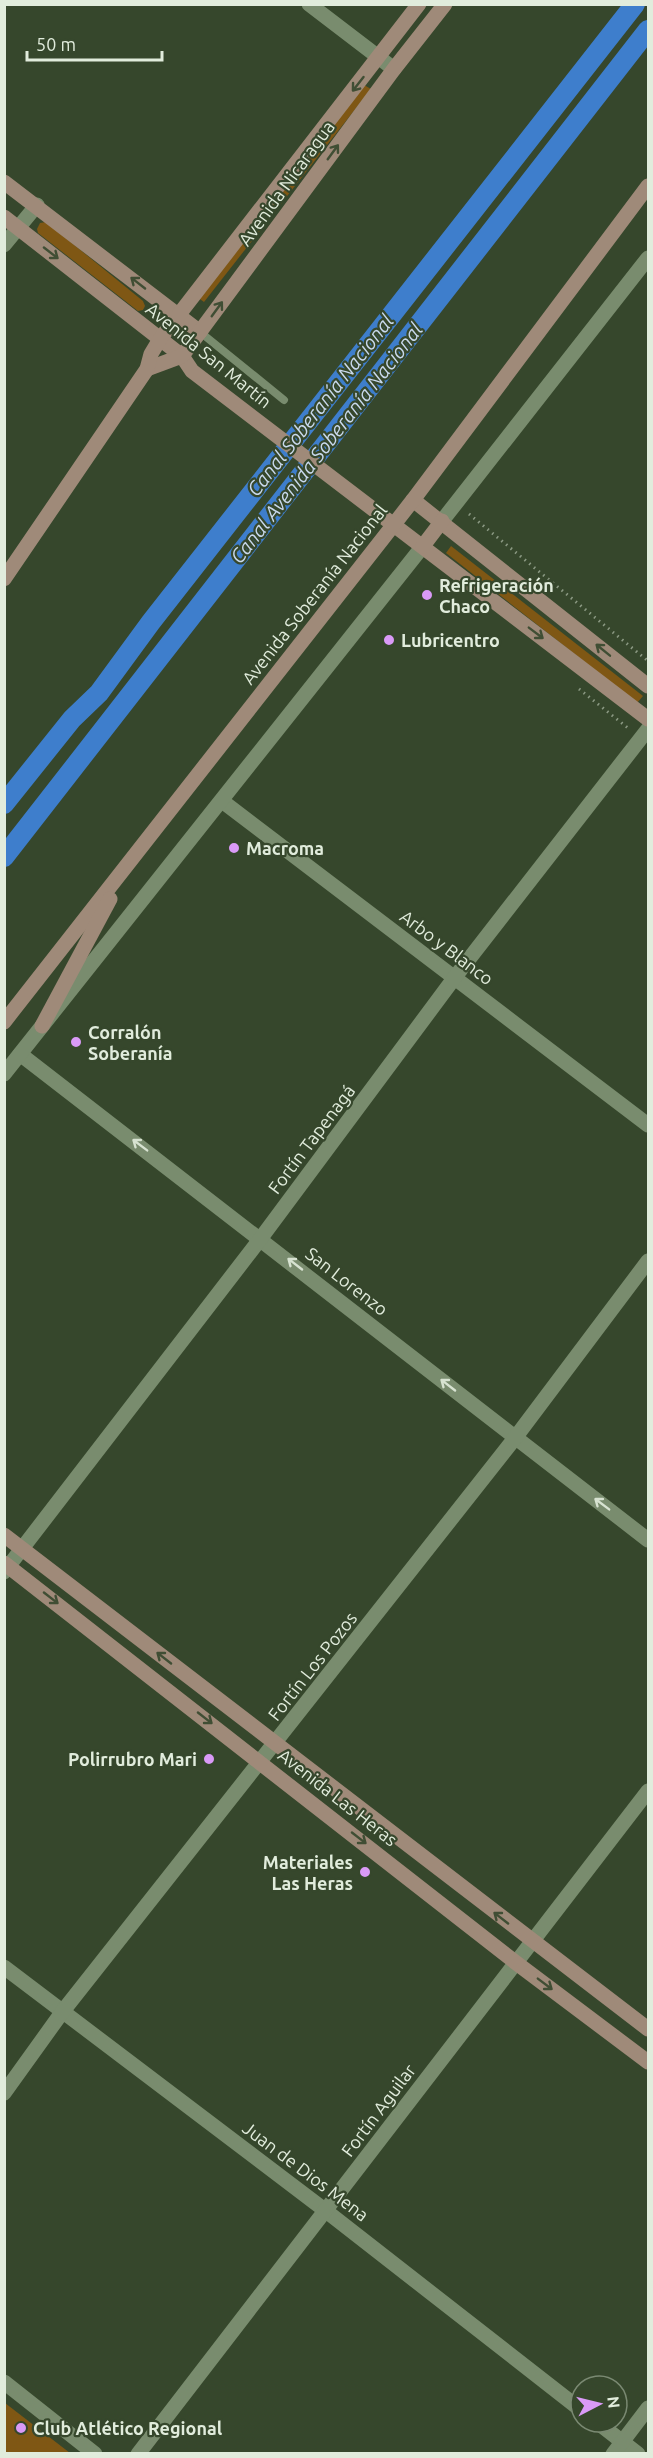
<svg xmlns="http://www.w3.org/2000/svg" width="653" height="2458" viewBox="0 0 653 2458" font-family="Ubuntu,sans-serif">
  <rect width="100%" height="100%" fill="#36472c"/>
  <g fill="#7f5714">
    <path d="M 364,85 L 371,89 L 204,302 L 197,297 Z"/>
    <path d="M 46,222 L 143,301 L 145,306 L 143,310 L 138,311 L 38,233 L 37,229 L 40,223 Z"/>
    <path d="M 451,546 L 643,696 L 637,703 L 446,553 Z"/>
    <path d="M 5,2403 L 70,2453 L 5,2453 Z"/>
  </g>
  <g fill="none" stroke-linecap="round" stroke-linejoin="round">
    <g stroke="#3e7ecc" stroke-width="20">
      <path d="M 4,804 L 72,719 L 99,693 L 151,622 L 635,4"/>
      <path d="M 4,857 L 648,30"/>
    </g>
    <g stroke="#8b9983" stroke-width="3" stroke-dasharray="1.5 4.5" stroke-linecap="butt">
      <path d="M 469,514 L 648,661"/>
      <path d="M 579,689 L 628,728"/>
    </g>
    <path stroke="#798c6e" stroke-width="8" d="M 200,332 L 284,400"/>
    <g stroke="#798c6e" stroke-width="15">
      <path d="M 309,4 L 394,69"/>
      <path d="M 4,245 L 37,205"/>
      <path d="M 222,801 L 648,1125"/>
      <path d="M 20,1054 L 648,1540"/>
      <path d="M 4,1572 L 261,1238 L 455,977 L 648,729"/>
      <path d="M 4,1967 L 326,2211 L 581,2410"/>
      <path d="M 4,2093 L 63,2011 L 515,1438 L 648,1261"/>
      <path d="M 4,2382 L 95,2454"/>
      <path d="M 597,2422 L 638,2454"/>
      <path d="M 138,2454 L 648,1791"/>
    </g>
    <g stroke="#798c6e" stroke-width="15">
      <path d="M 442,521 L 648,258"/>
      <path d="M 4,1074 L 423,546"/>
      <path d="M 613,2454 L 648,2408"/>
    </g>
    <g stroke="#9f8a79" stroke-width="15">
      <path d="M 4,182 L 200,332"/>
      <path d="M 4,217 L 182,356 L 192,371 L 648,719"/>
      <path d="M 147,369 L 182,356 L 394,69 L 445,4"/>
      <path d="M 413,500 L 648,686"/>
      <path d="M 423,546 L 442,521"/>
      <path d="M 4,579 L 147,369 L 151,354 L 160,339 L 419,4"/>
      <path d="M 4,1022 L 413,500 L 648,186"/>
      <path d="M 42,1026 L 110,899"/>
      <path d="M 4,1535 L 648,2029"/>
      <path d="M 4,1563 L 515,1962 L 648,2062"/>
    </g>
  </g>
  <defs><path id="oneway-shaft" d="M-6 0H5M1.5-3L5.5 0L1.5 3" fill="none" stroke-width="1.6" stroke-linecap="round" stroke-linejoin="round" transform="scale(1.5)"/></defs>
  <g stroke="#404e34">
    <use href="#oneway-shaft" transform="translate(358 84) rotate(128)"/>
    <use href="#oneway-shaft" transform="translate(333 152) rotate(-54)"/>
    <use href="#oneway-shaft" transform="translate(51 253) rotate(38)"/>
    <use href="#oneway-shaft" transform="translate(138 283) rotate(-142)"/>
    <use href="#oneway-shaft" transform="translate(217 309) rotate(-54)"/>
    <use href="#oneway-shaft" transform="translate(536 633) rotate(37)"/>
    <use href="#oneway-shaft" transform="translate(603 650) rotate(-141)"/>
    <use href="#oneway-shaft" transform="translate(51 1598) rotate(38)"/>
    <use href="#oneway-shaft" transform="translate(164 1658) rotate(-142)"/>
    <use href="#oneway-shaft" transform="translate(205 1718) rotate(38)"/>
    <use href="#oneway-shaft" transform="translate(359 1838) rotate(38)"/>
    <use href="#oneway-shaft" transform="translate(501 1918) rotate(-142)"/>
    <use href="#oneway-shaft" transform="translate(545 1984) rotate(37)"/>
  </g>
  <g stroke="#d7e2d1">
    <use href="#oneway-shaft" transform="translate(140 1145) rotate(-143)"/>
    <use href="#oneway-shaft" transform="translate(295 1264) rotate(-142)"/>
    <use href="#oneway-shaft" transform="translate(448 1385) rotate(-142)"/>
    <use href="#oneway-shaft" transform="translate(602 1504) rotate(-143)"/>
  </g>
  <g fill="#da9af7" stroke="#36472c" stroke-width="2">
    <circle cx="427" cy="595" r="6"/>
    <circle cx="389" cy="640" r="6"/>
    <circle cx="234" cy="848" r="6"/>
    <circle cx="76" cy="1042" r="6"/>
    <circle cx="209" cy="1759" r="6"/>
    <circle cx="365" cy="1872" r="6"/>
    <circle cx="21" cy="2428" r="6"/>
  </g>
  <g text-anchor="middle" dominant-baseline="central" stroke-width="4.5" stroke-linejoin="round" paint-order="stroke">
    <g font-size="18" fill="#e1ecdc" stroke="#36472c">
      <text transform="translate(286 183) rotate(-54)">Avenida Nicaragua</text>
      <text transform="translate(209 355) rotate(39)">Avenida San Martín</text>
      <text transform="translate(314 594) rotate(-52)">Avenida Soberanía Nacional</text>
      <text transform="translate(447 947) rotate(37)">Arbo y Blanco</text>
      <text transform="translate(311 1139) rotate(-53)">Fortín Tapenagá</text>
      <text transform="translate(347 1281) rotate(38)">San Lorenzo</text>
      <text transform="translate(312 1666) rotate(-52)">Fortín Los Pozos</text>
      <text transform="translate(338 1797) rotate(38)">Avenida Las Heras</text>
      <text transform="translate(378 2110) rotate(-53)">Fortín Aguilar</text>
      <text transform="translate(306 2171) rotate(37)">Juan de Dios Mena</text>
    </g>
    <g font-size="18" font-weight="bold" fill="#e1ecdc" stroke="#36472c" text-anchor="start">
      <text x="439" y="585">Refrigeración<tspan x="439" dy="21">Chaco</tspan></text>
      <text x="401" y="640">Lubricentro</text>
      <text x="246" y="848">Macroma</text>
      <text x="88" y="1032">Corralón<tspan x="88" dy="21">Soberanía</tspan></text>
      <text x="197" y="1759" text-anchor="end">Polirrubro Mari</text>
      <text x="353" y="1862" text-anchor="end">Materiales<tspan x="353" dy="21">Las Heras</tspan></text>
      <text x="33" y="2428">Club Atlético Regional</text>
    </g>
    <g font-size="20" font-style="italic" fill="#c9d9ed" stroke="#36472c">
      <text transform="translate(320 405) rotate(-52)">Canal Soberanía Nacional</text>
      <text transform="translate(326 443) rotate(-52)">Canal Avenida Soberanía Nacional</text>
    </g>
  </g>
  <rect width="653" height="2458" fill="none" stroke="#e1ecdc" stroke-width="12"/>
  <g transform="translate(599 2404) rotate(83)"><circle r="28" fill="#36472c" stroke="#7a8972" stroke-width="1.5"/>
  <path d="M0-4.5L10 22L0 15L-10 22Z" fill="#da9af7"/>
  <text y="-9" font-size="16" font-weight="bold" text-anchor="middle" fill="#e1ecdc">N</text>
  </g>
  <path d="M27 51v9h135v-9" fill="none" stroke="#e1ecdc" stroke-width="3"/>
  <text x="36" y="51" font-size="18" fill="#e1ecdc" stroke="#36472c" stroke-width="4.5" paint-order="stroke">50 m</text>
</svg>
